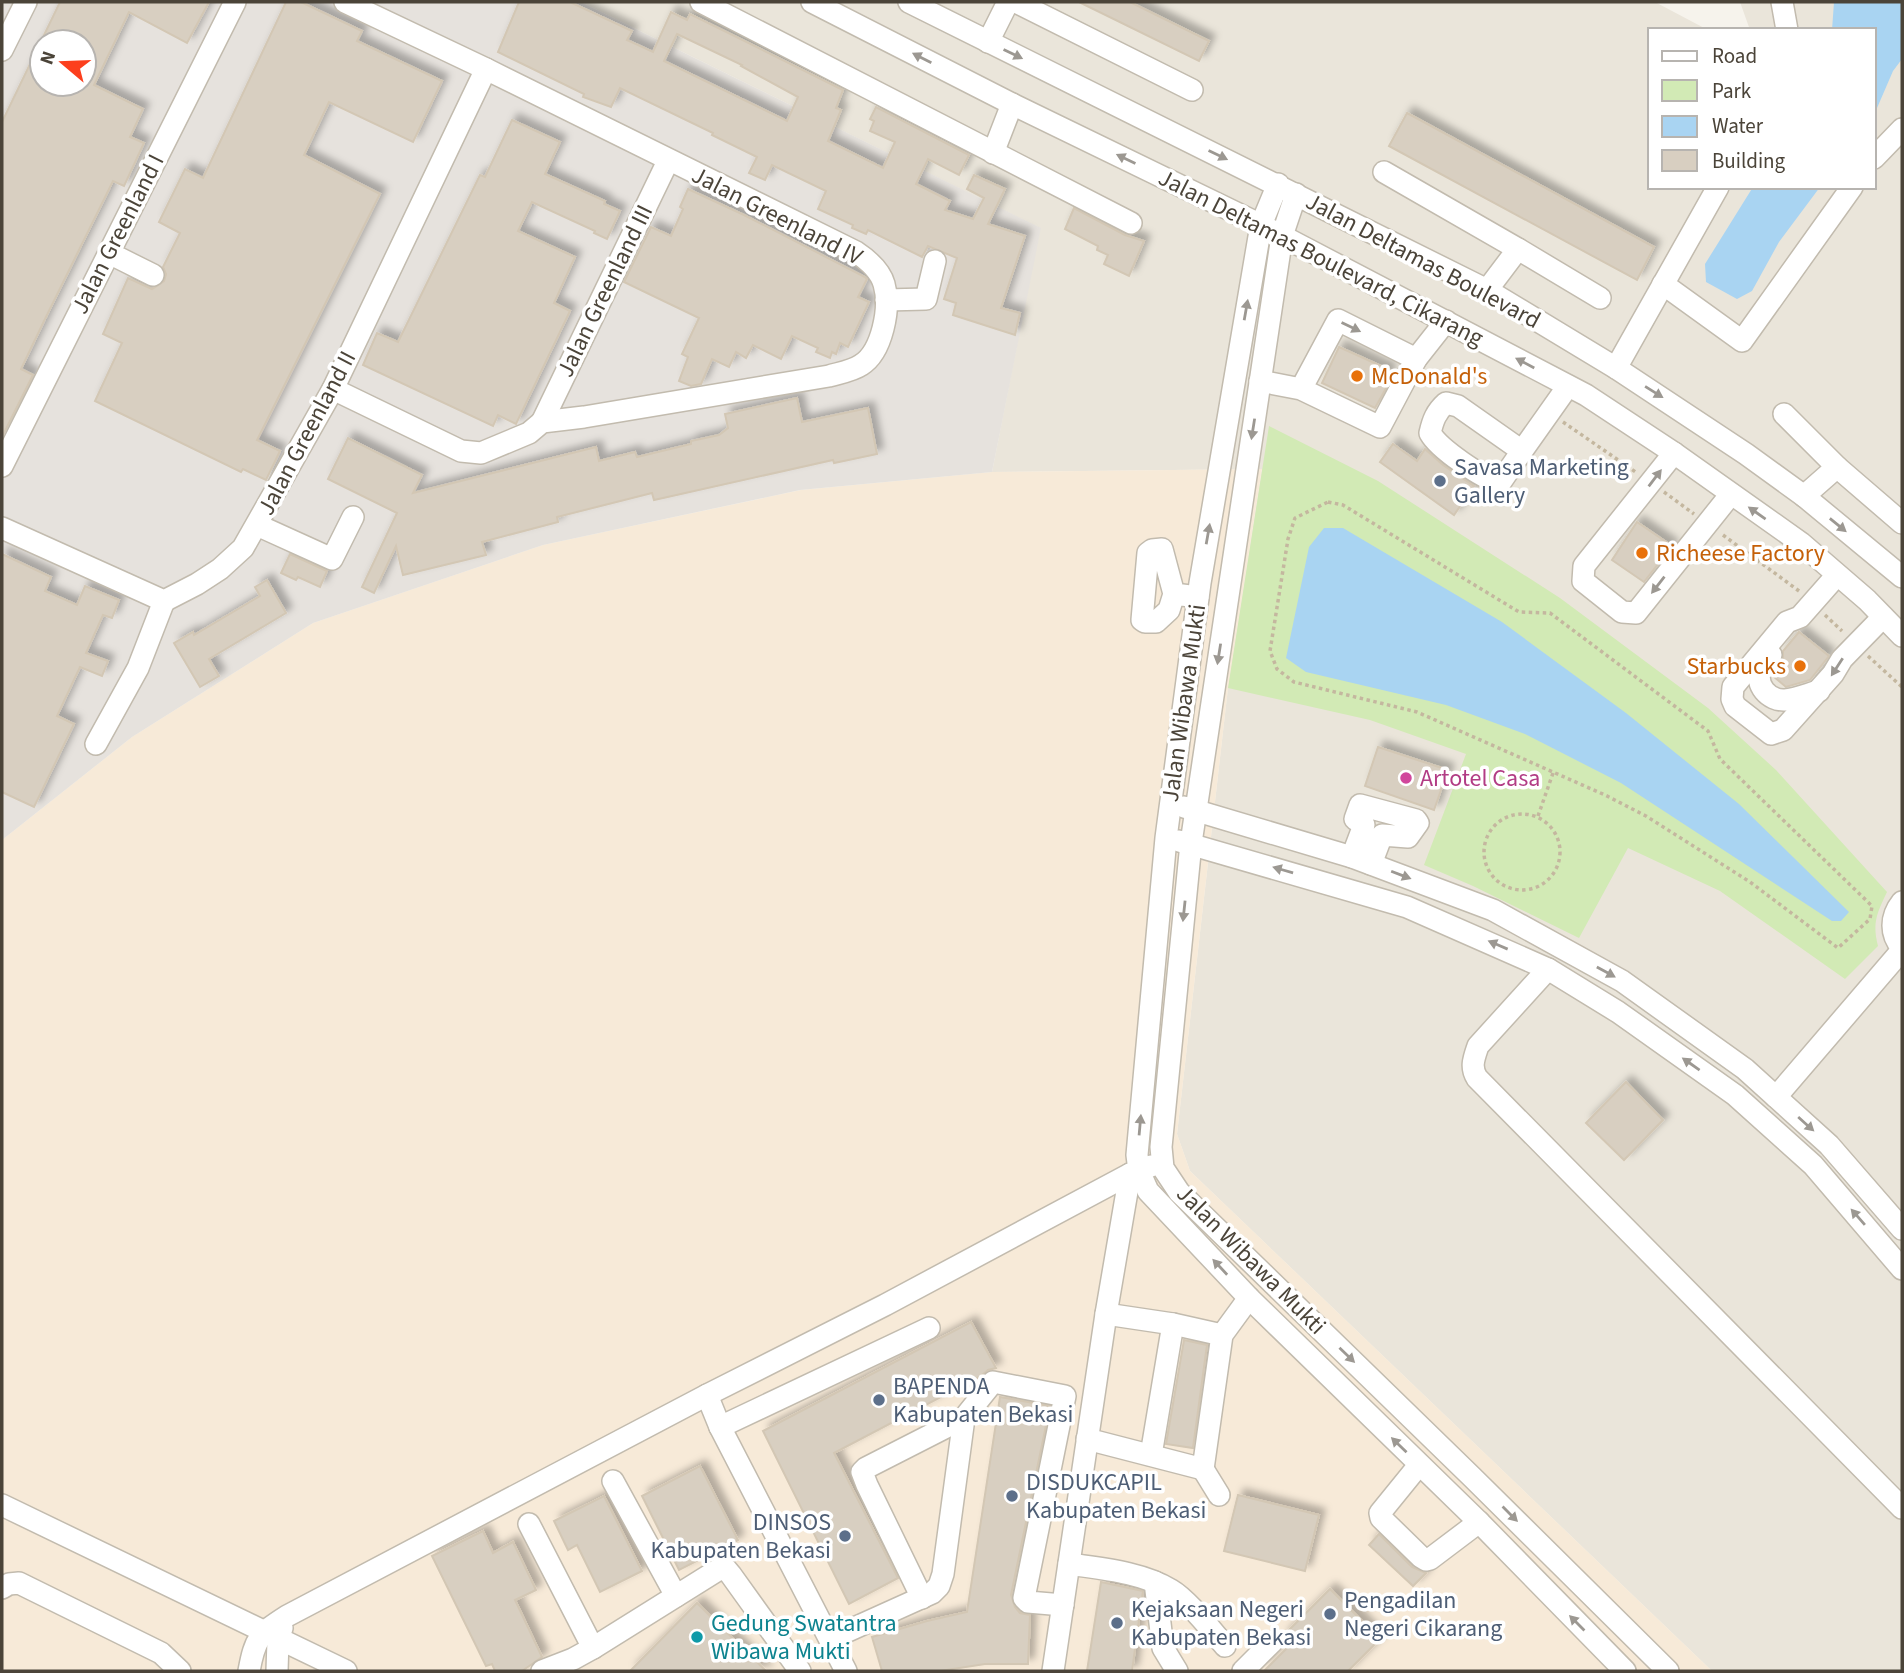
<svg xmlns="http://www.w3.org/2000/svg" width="1904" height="1673" viewBox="0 0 1904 1673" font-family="'Source Sans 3',sans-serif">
  <defs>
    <filter id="shadow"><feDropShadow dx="6" dy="-6" stdDeviation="3.5" flood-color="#0004"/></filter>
  </defs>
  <rect width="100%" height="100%" fill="#f6f3ec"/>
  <path fill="#eae5da" d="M 581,2 L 1655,2 L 1708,30 L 1650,30 L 1650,187 L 1874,187 L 1874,30 L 1750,30 L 1740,2 L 1902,2 L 1902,1671 L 1712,1671 L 1190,1171 L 1177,1134 L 1228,688 L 1262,469 L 992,472 L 1040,228 Z"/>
  <path fill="#f7ead8" d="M 1262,469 L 1228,688 L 1177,1134 L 1190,1171 L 1712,1671 L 2,1671 L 2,840 L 132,737 L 313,623 L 543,545 L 801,490 L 992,472 Z"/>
  <path fill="#e6e2dd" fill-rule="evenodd" d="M 2,2 L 581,2 L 1041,228 L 992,472 L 800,490 L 543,545 L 313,623 L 132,737 L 2,840 ZM 42,42 L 84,42 L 84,84 L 42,84 Z"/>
  <path fill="#d2eab5" d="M 1269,426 L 1378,481 L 1560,598 L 1708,708 L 1776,770 L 1887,892 C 1877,913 1872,923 1878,946 L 1845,979 L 1720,891 L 1628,848 L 1579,938 L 1473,886 L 1424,865 L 1466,754 L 1370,720 L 1228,688 Z"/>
  <g fill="#a9d4f2">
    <path d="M 1834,2 L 1902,2 L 1902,59 L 1893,71 L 1874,115 L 1874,30 L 1832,30 Z"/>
    <path d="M 1753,187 L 1820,187 L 1779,242 L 1752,291 L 1737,299 L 1706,282 L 1705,264 Z"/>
    <path d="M 1324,528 L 1343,528 L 1502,622 L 1626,713 L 1739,804 L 1849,912 L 1841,921 L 1832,921 L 1621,783 L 1525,734 L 1446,705 L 1306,672 L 1286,658 L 1309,547 Z"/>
  </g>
  <g fill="#d8cfc1" stroke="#d3c7b4" stroke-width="2" fill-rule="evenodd" filter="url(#shadow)">
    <path d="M 60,2 L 209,2 L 187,43 L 129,12 L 94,85 L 143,109 L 130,137 L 144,143 L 124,186 L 113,181 L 45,319 L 21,369 L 33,375 L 2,437 L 2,122 ZM 42,42 L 84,42 L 84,84 L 42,84 Z"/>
    <path d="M 286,2 L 301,2 L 362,31 L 357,41 L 442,81 L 413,142 L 329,102 L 304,155 L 380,194 L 257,440 L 280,451 L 266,480 L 243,469 L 241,472 L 95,401 L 122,343 L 103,334 L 128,278 L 152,289 L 164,281 L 166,274 L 163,267 L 180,233 L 159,222 L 185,169 L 203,178 Z"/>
    <path d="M 519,2 L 570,2 L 632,31 L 627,40 L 653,52 L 671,12 L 687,20 L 690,14 L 843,90 L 836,108 L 841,110 L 828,141 L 883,168 L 895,142 L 870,131 L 874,121 L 870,119 L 876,107 L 969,155 L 959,175 L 928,159 L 916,184 L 950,201 L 945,210 L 973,219 L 984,198 L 967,189 L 974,175 L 1005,189 L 988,224 L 1025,236 L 1001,308 L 1020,313 L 1015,335 L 953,315 L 956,303 L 944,299 L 957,258 L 928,246 L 922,257 L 868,230 L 866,234 L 852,228 L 853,225 L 818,209 L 826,191 L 772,165 L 765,180 L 749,173 L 757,157 L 712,135 L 713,133 L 620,88 L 611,107 L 583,97 L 584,94 L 498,52 ZM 677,34 L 742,65 L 741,66 L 798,97 L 787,121 L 664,61 Z"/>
    <path d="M 1079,2 L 1130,2 L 1209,41 L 1199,61 Z"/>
    <path d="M 1407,113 L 1654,247 L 1637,280 L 1389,146 Z"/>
    <path d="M 512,120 L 560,142 L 545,174 L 605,201 L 604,204 L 620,211 L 607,239 L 594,233 L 595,231 L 532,202 L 518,231 L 575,257 L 554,303 L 570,311 L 516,424 L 498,415 L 493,426 L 363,365 L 377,333 L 398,342 L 480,175 L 485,177 Z"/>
    <path d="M 688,189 L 744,215 L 865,277 L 867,279 L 858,297 L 869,302 L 848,347 L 840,343 L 836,354 L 832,352 L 830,358 L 816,352 L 818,348 L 792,336 L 781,359 L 753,345 L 746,358 L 736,352 L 729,367 L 712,359 L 701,384 L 691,386 L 679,381 L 688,357 L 682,354 L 699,318 L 624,282 L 651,227 L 671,236 L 683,209 L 680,207 Z"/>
    <path d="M 1074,208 L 1125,235 L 1144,241 L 1129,276 L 1104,264 L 1108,255 L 1097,250 L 1098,246 L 1065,229 Z"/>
    <path d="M 1339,347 L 1390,370 L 1385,381 L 1389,383 L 1375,408 L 1322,383 Z"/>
    <path d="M 797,398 L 802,422 L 868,408 L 877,454 L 834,463 L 833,460 L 654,500 L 652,493 L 557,517 L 558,522 L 482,542 L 486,555 L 403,575 L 396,546 L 374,593 L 362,587 L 397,513 L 328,479 L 348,438 L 422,475 L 413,493 L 596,447 L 599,461 L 635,452 L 637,457 L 691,444 L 691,441 L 719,435 L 728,428 L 725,414 Z"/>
    <path d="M 1393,444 L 1417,461 L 1425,449 L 1443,465 L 1474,486 L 1454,515 L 1380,462 Z"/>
    <path d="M 1637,522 L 1672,546 L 1644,582 L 1612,560 Z"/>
    <path d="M 2,554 L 51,577 L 45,591 L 77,605 L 85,586 L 119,600 L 112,618 L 103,615 L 86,653 L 108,661 L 102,676 L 80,667 L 57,716 L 74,724 L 34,807 L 2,792 Z"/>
    <path d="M 290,554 L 327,571 L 320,587 L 298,577 L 296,580 L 281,573 Z"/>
    <path d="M 267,580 L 286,613 L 209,659 L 219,676 L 200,687 L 174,643 L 193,632 L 194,635 L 260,596 L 255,587 Z"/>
    <path d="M 1799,632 L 1829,656 L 1810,680 L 1786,687 L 1773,676 L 1783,659 L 1783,651 Z"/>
    <path d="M 1378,747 L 1448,770 L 1434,810 L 1365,786 Z"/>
    <path d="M 1626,1082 L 1663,1120 L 1624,1160 L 1586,1123 Z"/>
    <path d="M 971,1322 L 996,1368 L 988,1370 L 981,1376 L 834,1453 L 898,1578 L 849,1604 L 763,1431 Z"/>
    <path d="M 1184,1340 L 1207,1345 L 1193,1448 L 1166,1444 Z"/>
    <path d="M 1000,1397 L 1050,1406 L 1011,1595 L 1015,1607 L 1020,1613 L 1030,1615 L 1028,1664 L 985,1664 L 940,1671 L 882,1671 L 872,1637 L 927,1621 L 967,1612 Z"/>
    <path d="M 700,1466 L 738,1540 L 679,1570 L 642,1496 Z"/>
    <path d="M 1238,1495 L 1319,1515 L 1305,1571 L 1224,1551 Z"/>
    <path d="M 604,1496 L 642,1571 L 600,1592 L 577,1545 L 568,1550 L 554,1521 Z"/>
    <path d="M 483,1531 L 493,1553 L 513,1542 L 536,1590 L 515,1600 L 542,1657 L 522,1671 L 495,1671 L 492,1664 L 486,1666 L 432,1556 Z"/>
    <path d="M 1379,1534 L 1412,1567 L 1426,1573 L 1413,1586 L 1369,1545 Z"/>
    <path d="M 1101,1582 L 1143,1591 L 1132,1671 L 1087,1671 Z"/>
    <path d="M 1330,1589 L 1380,1639 L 1348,1671 L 1264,1671 L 1289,1646 L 1283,1636 Z"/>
    <path d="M 697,1603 L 766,1671 L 630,1671 Z"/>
  </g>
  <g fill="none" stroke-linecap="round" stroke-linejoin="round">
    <defs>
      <g id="minor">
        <path d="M 701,2 L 1131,223"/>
        <path d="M 812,2 L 1012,104 L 1261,225 L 1586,395 L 1674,453 L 1801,543 L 1867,600 L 1902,636"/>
        <path d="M 909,2 L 1487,290 L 1616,368 L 1746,454 L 1804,496 L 1902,577"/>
        <path d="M 1016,2 L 1192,90"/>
        <path d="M 1782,2 L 1787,30"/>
        <path d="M 988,42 L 1008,2"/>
        <path d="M 2,50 L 26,2"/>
        <path d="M 993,153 L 1012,104"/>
        <path d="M 1874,158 L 1902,129"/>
        <path d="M 1384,172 L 1518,249 L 1487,290"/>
        <path d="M 1278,184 L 1261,225 L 1200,583 L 1166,838 L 1137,1155 L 1139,1171 L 1148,1191 L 1249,1298 L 1479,1522 L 1625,1671"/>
        <path d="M 1296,194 L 1282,236 L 1191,843 L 1161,1147 L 1163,1168 L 1179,1192 L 1472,1477 L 1668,1671"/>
        <path d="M 1518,249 L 1600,298"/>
        <path d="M 109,253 L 153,275"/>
        <path d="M 1663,284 L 1742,341 L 1852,187"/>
        <path d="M 886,300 L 926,299 L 935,261"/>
        <path d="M 1416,359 L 1446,321"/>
        <path d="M 1616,368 L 1718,187"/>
        <path d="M 1260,381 L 1301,389 L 1380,427 L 1416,359 L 1338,320 L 1301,389"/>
        <path d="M 333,389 L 461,451 L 481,453 L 529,433 L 542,422 L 584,417 L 829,376 C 839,373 852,371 861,365 C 882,352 891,308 884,284 C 880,270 868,260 856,252 L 486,69 L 345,2"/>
        <path d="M 1446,403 L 1458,406 L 1522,451 L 1500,483 C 1482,478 1439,449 1430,433 C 1433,420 1436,412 1446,403 Z"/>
        <path d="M 1784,414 L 1837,467"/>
        <path d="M 542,422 L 668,161"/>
        <path d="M 1522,451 L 1568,386"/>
        <path d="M 1674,453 L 1584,566 L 1583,581 L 1622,612 L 1636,613 L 1731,494"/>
        <path d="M 2,466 L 235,2"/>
        <path d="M 1804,496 L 1837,467 L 1902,523"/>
        <path d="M 257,525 L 332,559 L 353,517"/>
        <path d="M 2,528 L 164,601 L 197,584 L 220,569 L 243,548 L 333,389 L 486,69"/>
        <path d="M 1837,575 L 1800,617 L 1787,622 L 1733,687 L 1732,699 L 1735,706 L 1771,734 L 1783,730 L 1833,674 L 1842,659 L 1883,617"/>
        <path d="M 1174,594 L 1162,549 L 1152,550 L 1148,553 L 1142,620 L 1145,622 L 1156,622 L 1169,610 L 1174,594 L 1198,597"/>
        <path d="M 1771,655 C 1767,659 1763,664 1761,669 C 1754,685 1769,701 1785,700 C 1796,699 1808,694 1819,691"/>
        <path d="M 96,744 L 138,668 L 164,601"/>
        <path d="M 1184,807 L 1352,857 L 1493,910 L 1622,981 L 1745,1069 L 1829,1145 L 1902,1229"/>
        <path d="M 1179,841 L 1407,907 L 1548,969 L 1618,1012 L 1735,1095 L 1813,1165 L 1902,1269"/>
        <path d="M 1352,857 L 1364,825 L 1355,819 L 1360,805 L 1416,820 L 1418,823 L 1408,837 L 1382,835 L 1371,864"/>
        <path d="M 1902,902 C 1890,917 1890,934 1902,948"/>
        <path d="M 1548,969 L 1478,1046 C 1474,1058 1470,1067 1477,1078 L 1902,1508"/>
        <path d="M 1776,1097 L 1902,950"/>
        <path d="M 1106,1314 L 1173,1324 L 1222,1335"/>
        <path d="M 707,1395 L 720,1427 L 846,1671"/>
        <path d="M 720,1427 L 929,1328"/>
        <path d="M 1087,1439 L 1203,1469 L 1222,1335 L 1249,1298"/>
        <path d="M 1151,1455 L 1173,1324"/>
        <path d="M 1419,1465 L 1380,1513 L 1381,1518 L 1421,1557 L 1426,1560 L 1430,1559 L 1479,1522"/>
        <path d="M 1203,1469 L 1219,1495"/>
        <path d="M 613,1481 L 676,1596"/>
        <path d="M 2,1505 L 346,1671"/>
        <path d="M 529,1524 L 593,1648"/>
        <path d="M 1069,1564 C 1103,1569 1141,1572 1171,1590 C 1188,1600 1211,1630 1225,1646"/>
        <path d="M 1155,1582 L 1163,1648 L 1177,1671"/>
        <path d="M 2,1588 L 9,1584 L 19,1583 L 161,1653 L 180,1671"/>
        <path d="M 922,1598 L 867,1485 L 862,1472 L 866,1468 L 964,1418 L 993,1382 L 1065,1396 L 1024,1598 L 1028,1602 L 1063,1605"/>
        <path d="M 830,1639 L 932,1593 L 939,1586 L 943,1574 L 964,1418"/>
        <path d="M 249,1671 C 255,1638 259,1634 287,1616 L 707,1395 L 885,1305 L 1130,1174 L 1151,1166"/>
        <path d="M 277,1671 L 278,1640 L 282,1628"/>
        <path d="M 542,1671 L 573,1659 L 593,1648 L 721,1568 L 726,1569 L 731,1575 L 800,1671"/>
        <path d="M 1053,1671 L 1106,1314 L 1130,1174"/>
        <path d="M 1243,1671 L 1272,1642"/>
      </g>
    </defs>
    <use href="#minor" stroke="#c2bbae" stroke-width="24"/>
    <g stroke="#c4b79f" stroke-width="3.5" stroke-dasharray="3.5 3.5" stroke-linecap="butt">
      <path d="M 1563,422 L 1637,473"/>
      <path d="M 1664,492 L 1694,514"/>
      <path d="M 1328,502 L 1343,505 L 1519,612 L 1550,613 L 1708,731 L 1720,759 L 1872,906 L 1870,919 L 1838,948 L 1750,882 L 1646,816 L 1605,795 L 1417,712 L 1294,682 L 1277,669 L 1270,651 L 1288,539 L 1295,518 Z"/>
      <path d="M 1723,535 L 1799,591"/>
      <path d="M 1825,615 L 1842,631"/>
      <path d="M 1868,656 L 1902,687"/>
      <circle cx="1522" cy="852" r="38"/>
      <path d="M 1538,816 L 1553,773"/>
    </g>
    <use href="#minor" stroke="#fff" stroke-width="21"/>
  </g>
  <defs><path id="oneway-solid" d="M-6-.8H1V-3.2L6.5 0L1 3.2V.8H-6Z" transform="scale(1.75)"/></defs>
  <g fill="#9c9892">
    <use href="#oneway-solid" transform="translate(1013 54) rotate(26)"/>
    <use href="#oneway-solid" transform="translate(922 58) rotate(-153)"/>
    <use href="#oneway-solid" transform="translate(1218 155) rotate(26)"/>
    <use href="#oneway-solid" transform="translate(1126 159) rotate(-154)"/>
    <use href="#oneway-solid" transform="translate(1246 310) rotate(-80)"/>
    <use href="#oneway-solid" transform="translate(1351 327) rotate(26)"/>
    <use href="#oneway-solid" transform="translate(1525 363) rotate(-152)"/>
    <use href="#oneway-solid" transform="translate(1654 392) rotate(32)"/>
    <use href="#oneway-solid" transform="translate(1253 429) rotate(99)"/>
    <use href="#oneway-solid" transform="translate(1655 478) rotate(-53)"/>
    <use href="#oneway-solid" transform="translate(1757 513) rotate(-145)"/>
    <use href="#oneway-solid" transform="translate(1838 525) rotate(39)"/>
    <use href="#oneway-solid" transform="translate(1208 534) rotate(-80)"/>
    <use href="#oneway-solid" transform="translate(1658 585) rotate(128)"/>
    <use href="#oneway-solid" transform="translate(1219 654) rotate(99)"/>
    <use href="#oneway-solid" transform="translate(1837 667) rotate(123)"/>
    <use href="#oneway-solid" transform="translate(1283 870) rotate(-164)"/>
    <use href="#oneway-solid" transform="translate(1401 875) rotate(21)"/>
    <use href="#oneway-solid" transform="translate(1184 911) rotate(96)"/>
    <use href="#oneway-solid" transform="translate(1498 945) rotate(-157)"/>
    <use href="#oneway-solid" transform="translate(1606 972) rotate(29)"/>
    <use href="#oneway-solid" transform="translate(1691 1064) rotate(-145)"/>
    <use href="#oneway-solid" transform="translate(1806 1124) rotate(42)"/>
    <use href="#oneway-solid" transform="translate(1140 1125) rotate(-85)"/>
    <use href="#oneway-solid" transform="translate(1858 1217) rotate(-131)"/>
    <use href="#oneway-solid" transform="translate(1220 1267) rotate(-133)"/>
    <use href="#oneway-solid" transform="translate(1347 1355) rotate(44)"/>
    <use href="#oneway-solid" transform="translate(1399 1445) rotate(-136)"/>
    <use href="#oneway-solid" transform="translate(1510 1514) rotate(45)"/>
    <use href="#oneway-solid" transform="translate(1577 1623) rotate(-135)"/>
  </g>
  <g fill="#e8710a" stroke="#fff" stroke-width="2.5">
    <circle cx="1357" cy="376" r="7"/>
    <circle cx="1642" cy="553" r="7"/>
    <circle cx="1800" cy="666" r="7"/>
  </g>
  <g fill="#5c6f8a" stroke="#fff" stroke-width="2.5">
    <circle cx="1440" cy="481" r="7"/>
    <circle cx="879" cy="1400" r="7"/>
    <circle cx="1012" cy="1496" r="7"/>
    <circle cx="845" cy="1536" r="7"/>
    <circle cx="1330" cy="1614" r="7"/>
    <circle cx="1117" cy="1623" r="7"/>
  </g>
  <circle fill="#d1479c" stroke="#fff" stroke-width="2.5" cx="1406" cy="778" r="7"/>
  <circle fill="#0f9aa8" stroke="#fff" stroke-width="2.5" cx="697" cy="1637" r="7"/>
  <g text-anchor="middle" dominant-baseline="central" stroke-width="7" stroke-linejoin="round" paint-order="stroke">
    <g font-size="24" fill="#4b4439" stroke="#fff">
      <text transform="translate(777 216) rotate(27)">Jalan Greenland IV</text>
      <text transform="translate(118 234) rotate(-63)">Jalan Greenland I</text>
      <text transform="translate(1321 258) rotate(27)">Jalan Deltamas Boulevard, Cikarang</text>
      <text transform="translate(1423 261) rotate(28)">Jalan Deltamas Boulevard</text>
      <text transform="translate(605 291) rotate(-64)">Jalan Greenland III</text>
      <text transform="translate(307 433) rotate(-62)">Jalan Greenland II</text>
      <text transform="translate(1184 703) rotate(-82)">Jalan Wibawa Mukti</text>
      <text transform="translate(1251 1260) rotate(45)">Jalan Wibawa Mukti</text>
    </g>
    <g font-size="24" fill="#c56008" stroke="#fff" text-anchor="start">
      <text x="1371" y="376">McDonald's</text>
      <text x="1656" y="553">Richeese Factory</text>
      <text x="1786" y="666" text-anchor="end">Starbucks</text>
    </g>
    <g font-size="24" fill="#4e5e75" stroke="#fff" text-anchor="start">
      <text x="1454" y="467">Savasa Marketing<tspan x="1454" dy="28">Gallery</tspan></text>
      <text x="893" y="1386">BAPENDA<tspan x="893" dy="28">Kabupaten Bekasi</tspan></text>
      <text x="1026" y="1482">DISDUKCAPIL<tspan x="1026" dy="28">Kabupaten Bekasi</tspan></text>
      <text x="831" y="1522" text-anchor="end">DINSOS<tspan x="831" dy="28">Kabupaten Bekasi</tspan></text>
      <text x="1344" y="1600">Pengadilan<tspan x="1344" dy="28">Negeri Cikarang</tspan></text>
      <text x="1131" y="1609">Kejaksaan Negeri<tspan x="1131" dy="28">Kabupaten Bekasi</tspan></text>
    </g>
    <g font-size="24" fill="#b23c85" stroke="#fff" text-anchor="start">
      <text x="1420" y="778">Artotel Casa</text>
    </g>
    <g font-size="24" fill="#0d838f" stroke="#fff" text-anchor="start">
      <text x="711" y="1623">Gedung Swatantra<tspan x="711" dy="28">Wibawa Mukti</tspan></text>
    </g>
  </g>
  <rect width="1904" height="1673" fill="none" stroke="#4b4439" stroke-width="7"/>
  <rect x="1648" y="28" width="228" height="161" fill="#ffffff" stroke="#b7b4b0" stroke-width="2"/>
  <rect x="1662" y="51" width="35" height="10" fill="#ffffff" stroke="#b7b4b0" stroke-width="2"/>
  <text x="1712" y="63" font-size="21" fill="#4b4439">Road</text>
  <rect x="1662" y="80" width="35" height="21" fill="#d2eab5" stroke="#b7b4b0" stroke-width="2"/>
  <text x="1712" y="98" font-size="21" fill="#4b4439">Park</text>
  <rect x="1662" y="116" width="35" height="21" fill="#a9d4f2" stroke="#b7b4b0" stroke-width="2"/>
  <text x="1712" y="133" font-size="21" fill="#4b4439">Water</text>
  <rect x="1662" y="150" width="35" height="21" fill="#d8cfc1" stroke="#b7b4b0" stroke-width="2"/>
  <text x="1712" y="168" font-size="21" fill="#4b4439">Building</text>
  <g transform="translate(63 63) rotate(289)"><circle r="33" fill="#ffffff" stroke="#b7b4b0" stroke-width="2"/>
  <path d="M0-5L12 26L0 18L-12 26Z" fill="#fc3f1d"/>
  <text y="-10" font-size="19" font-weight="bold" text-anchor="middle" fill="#4b4439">N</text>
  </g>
</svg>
